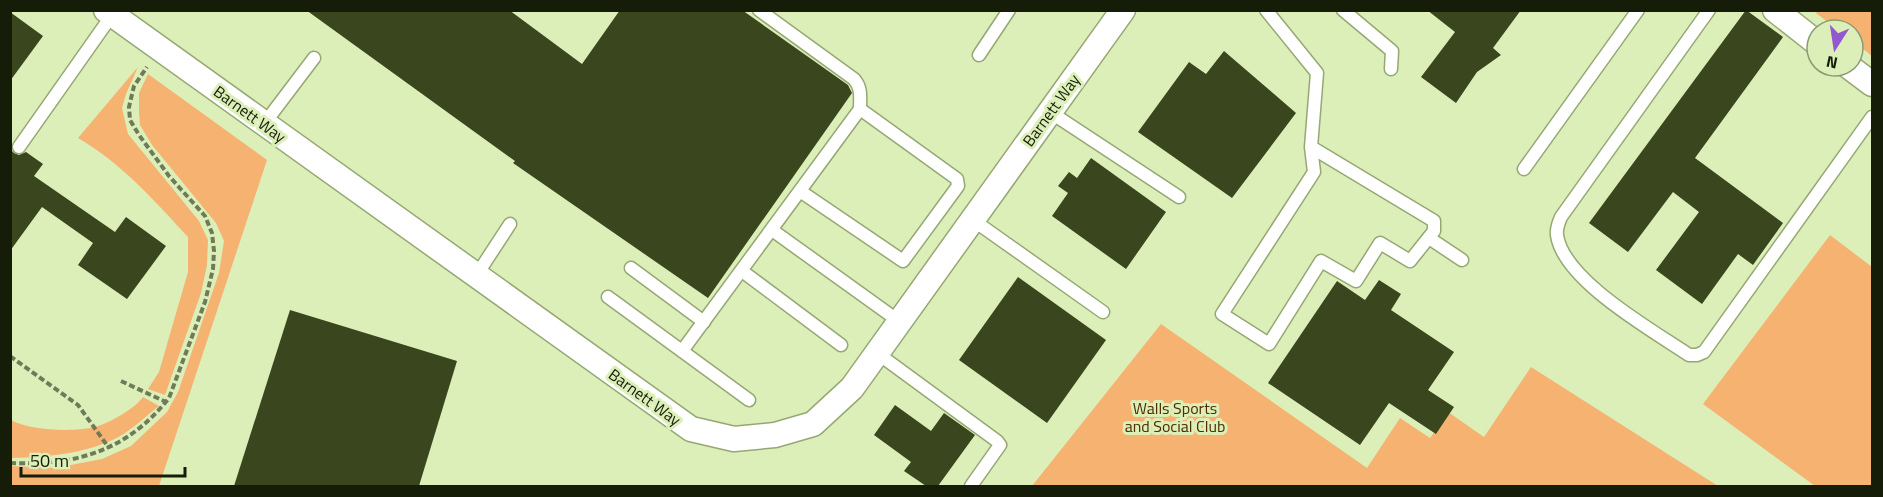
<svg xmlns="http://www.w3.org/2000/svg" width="1883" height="497" viewBox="0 0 1883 497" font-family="'Titillium Web',sans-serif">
  <rect width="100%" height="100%" fill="#dcefb9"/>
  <g fill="#f6b271">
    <path d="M 1818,10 L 1872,11 L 1872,56 L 1853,41 L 1853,30 L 1838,30 L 1816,13 Z"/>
    <path d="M 138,67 L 126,94 L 122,108 L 128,134 L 199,221 L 208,240 L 207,265 L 201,293 L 165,395 L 148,389 L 159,372 L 188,272 L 188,237 C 155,201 120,162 78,138 Z"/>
    <path d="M 148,74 L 267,160 L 159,486 L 11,486 L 11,466 L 55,468 L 102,459 L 131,446 L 167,412 L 178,392 L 219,273 L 224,241 L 216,223 L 152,145 L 140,125 L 139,113 L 139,93 Z"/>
    <path d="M 1830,235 L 1872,267 L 1872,486 L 1815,486 L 1703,404 Z"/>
    <path d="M 1161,324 L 1367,468 L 1400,418 L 1430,438 L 1448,412 L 1484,437 L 1531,367 L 1718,486 L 1032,486 Z"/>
    <path d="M 143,397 L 159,406 C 147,415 135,427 122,435 C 88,454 49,457 11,458 L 11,420 C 31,431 73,432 95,427 C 108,424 136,408 143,397 Z"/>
  </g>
  <g fill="#3a461d">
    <path d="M 306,10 L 509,10 L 582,64 L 620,10 L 742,10 L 848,85 L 852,93 L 708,298 L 513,163 L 515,161 Z"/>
    <path d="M 1427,10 L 1521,10 L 1493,48 L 1501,55 L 1477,72 L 1456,103 L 1421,77 L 1455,32 Z"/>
    <path d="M 1746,10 L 1783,37 L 1695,158 L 1783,223 L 1753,265 L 1738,254 L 1702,304 L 1656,270 L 1699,212 L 1673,192 L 1628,252 L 1589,223 Z"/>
    <path d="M 10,12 L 43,36 L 10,81 Z"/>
    <path d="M 1224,51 L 1296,113 L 1232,198 L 1138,132 L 1189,62 L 1206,74 Z"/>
    <path d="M 10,141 L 12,142 L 11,150 L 14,153 L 19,155 L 26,152 L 43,164 L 34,176 L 115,232 L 126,217 L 166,246 L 127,299 L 78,265 L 93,243 L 42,207 L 10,251 Z"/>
    <path d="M 1091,158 L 1166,212 L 1126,269 L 1052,216 L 1068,193 L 1058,186 L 1069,172 L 1077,178 Z"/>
    <path d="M 1018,277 L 1106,340 L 1047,423 L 959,360 Z"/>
    <path d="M 1379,280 L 1401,294 L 1391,310 L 1454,352 L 1428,390 L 1454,407 L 1436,434 L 1389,403 L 1360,445 L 1268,383 L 1337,281 L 1365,300 Z"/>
    <path d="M 290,310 L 457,361 L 419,486 L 234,486 Z"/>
    <path d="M 895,405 L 931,431 L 944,413 L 975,435 L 938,486 L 926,486 L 904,471 L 911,462 L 874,435 Z"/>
  </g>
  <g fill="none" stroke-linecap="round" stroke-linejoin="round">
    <defs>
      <g id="service">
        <path d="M 759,10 L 854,79 C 862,88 860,97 860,109"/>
        <path d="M 1266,10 L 1317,73 L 1311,147 L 1314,172 L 1222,314 L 1269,344 L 1321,261 L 1356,281 L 1380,243 L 1410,261 L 1434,231 L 1434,221 L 1311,147"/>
        <path d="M 1343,10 L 1392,51 L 1391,69"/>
        <path d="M 1709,10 L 1561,217 C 1559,222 1556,228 1557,235 C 1563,280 1652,330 1689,355 L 1697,355 L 1704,352 L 1872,117"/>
        <path d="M 979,55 L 1009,10"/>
        <path d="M 1050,112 L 1179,197"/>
        <path d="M 264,124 L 314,58"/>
        <path d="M 19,147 L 112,15"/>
        <path d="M 1524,169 L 1638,10"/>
        <path d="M 973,220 L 1103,312"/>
        <path d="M 772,230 L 900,322"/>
        <path d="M 1429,238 L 1462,260"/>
        <path d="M 631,268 L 704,322"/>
        <path d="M 742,271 L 841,345"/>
        <path d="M 476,276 L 510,224"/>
        <path d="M 608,297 L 749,400"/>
        <path d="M 682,351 L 860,109 L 957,179 L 958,186 L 903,261 L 800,191"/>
        <path d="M 877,353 L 997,441 L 1000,445 L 971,486"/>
      </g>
      <g id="minor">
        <path d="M 106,10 L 691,429 L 734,439 L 775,435 L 813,424 L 852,388 L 1123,10"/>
        <path d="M 1775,10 L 1817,43"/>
        <path d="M 1848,66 L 1872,84"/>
      </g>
    </defs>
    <use href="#service" stroke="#96a774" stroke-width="15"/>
    <use href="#minor" stroke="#96a774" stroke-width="27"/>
    <g stroke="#6f7b58" stroke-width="4" stroke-dasharray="6 3" stroke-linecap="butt">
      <path d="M 10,356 L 78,405 L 109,448"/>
      <path d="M 121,381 L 166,402"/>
      <path d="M 10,463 C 76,466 127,451 169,398 L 205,302 L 213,269 L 214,251 L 212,233 L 205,216 L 169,176 L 139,135 L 130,120 L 129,107 L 134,86 L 147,67"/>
    </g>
    <use href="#service" stroke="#fff" stroke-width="12"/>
    <use href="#minor" stroke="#fff" stroke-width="24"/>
  </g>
  <g text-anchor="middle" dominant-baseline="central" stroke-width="6" stroke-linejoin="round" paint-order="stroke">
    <g font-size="16" fill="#151c08" stroke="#dcefb9">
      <text transform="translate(1051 110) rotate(-54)">Barnett Way</text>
      <text transform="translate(250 114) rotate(36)">Barnett Way</text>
      <text transform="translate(645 397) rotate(36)">Barnett Way</text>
    </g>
    <g font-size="16" fill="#502b00" stroke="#dcefb9">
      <text x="1175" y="408">Walls Sports<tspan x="1175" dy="18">and Social Club</tspan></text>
    </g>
  </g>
  <rect width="1883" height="497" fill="none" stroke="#151c08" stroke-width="24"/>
  <g transform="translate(1835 48) rotate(192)"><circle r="28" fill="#dcefb9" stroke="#8c9b72" stroke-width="1.5"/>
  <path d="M0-4.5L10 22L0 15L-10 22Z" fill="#9258cf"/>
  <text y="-9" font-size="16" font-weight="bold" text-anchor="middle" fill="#151c08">N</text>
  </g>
  <path d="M21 467v9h164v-9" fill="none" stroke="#151c08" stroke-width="3"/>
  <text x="30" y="467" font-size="18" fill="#151c08" stroke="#dcefb9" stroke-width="4.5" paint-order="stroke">50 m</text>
</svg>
